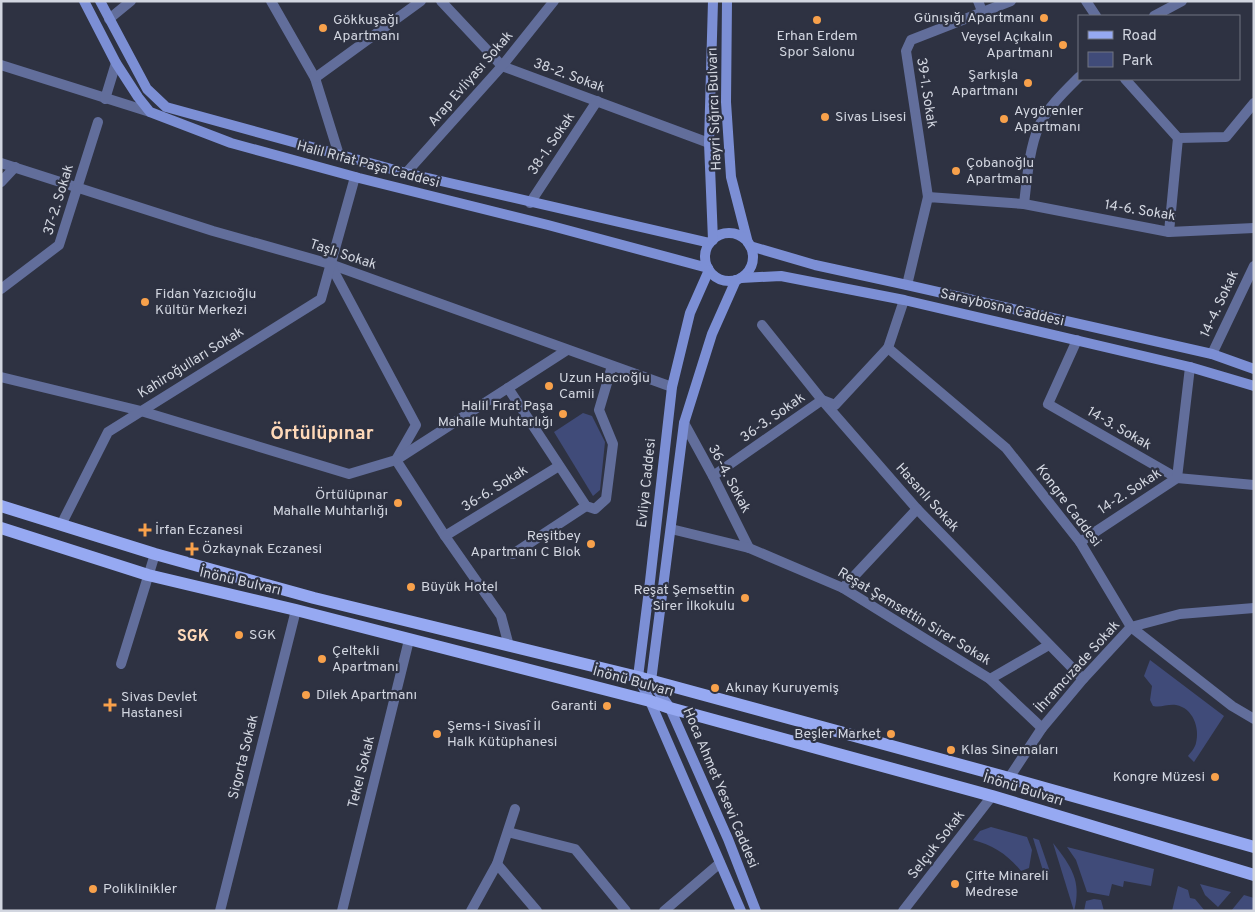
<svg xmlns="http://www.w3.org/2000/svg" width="1255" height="912" viewBox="0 0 1255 912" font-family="Overpass,sans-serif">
  <rect width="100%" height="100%" fill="#2e3242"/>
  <g fill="#404b79">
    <path d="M 583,413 L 592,416 L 605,442 L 600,490 L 593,496 L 554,432 Z"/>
    <path d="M 1150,660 L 1224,716 L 1194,762 L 1188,756 C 1191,752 1195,748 1196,743 C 1200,728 1193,708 1176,705 C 1167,704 1161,708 1153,706 L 1150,700 L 1152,686 L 1144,676 Z"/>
    <path d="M 991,827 L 1027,837 L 1032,850 L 1029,868 L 1021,871 C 1008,855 993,845 973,840 L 980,831 Z"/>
    <path d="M 1033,838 L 1039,840 L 1050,872 L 1044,874 Z"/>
    <path d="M 1053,843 C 1071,866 1082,881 1074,911 Z"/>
    <path d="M 1067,847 L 1154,869 L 1151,886 L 1124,881 L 1123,887 L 1112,884 L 1109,896 L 1087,892 L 1076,860 Z"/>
    <path d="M 1200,884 L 1231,892 L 1218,907 L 1205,895 Z"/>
    <path d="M 1178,886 L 1188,890 L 1190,898 L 1195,899 L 1205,911 L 1172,911 Z"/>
    <path d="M 1244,895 L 1254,898 L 1254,911 L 1231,911 Z"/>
    <path d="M 1094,899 L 1101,900 L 1104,911 L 1084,911 L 1086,901 Z"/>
  </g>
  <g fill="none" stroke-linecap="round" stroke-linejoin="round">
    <g stroke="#626e9b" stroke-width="10">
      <path d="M 271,1 L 315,78 L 339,155"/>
      <path d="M 441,1 L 502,66 L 709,143"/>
      <path d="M 978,1 L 982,11"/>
      <path d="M 1086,1 L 1096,16"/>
      <path d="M 1154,16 L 1182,1"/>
      <path d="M 109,19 L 131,1"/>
      <path d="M 1,65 L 150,112"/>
      <path d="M 315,78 L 421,1"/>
      <path d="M 1125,79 L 1178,138 L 1226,137 L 1254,103"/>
      <path d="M 105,99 L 116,63"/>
      <path d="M 1,163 L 213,231 L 330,264 L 672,387"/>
      <path d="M 406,173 L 502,66 L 554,1"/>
      <path d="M 1,182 L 15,167"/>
      <path d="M 928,197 L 906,51 L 911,40 L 1011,1"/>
      <path d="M 530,203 L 597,101"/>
      <path d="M 1024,204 L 1169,232 L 1254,228"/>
      <path d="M 1169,232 L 1178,138"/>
      <path d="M 330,264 L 416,425 L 396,460 L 445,536 L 501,616 L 509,646"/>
      <path d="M 907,285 L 928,197 L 1024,204 C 1027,179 1029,149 1039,126 C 1048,107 1064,92 1079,77"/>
      <path d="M 1,289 L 59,245 L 98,122"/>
      <path d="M 904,300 L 888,348 L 1006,448 L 1080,542 L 1131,627 L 1232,706 L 1254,719"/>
      <path d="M 762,325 L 822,400 L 917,509 L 1083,679"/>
      <path d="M 1077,340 L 1048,404 L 1177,478 L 1254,485"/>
      <path d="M 1212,354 L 1254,266"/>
      <path d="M 1,377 L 141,411 L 349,474 L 396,460 L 567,350"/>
      <path d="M 508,388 L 586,506 L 595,509 L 606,499 L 613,444 L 599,410 L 612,366"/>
      <path d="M 684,423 L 713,476 L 749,548"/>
      <path d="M 713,476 L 822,400 L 835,405 L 888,348"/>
      <path d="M 61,525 L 108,432 L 321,299 L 355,177"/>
      <path d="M 671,529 L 749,548 L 843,588 L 990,679 L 1042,728"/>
      <path d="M 445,536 L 559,466"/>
      <path d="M 1080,542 L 1177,478 L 1190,367"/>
      <path d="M 513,554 L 586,506"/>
      <path d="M 843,588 L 917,509"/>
      <path d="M 121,664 L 155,554"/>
      <path d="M 990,679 L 1049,645"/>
      <path d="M 1009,778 L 1042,728 L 1083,679 L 1131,627 L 1180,614 L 1254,608"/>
      <path d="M 508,832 L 575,849 L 626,911"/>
      <path d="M 497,864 L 537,911"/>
      <path d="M 220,911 L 296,610"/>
      <path d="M 342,911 L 409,640"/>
      <path d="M 471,911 L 497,864 L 515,809"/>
      <path d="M 664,911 L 720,863"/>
      <path d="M 903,911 L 992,796"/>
    </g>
    <g stroke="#7c8fd5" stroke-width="10">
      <path d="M 84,1 L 116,63 L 138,97 L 150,112 L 231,143 L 359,178 L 548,225 L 708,268"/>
      <path d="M 100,1 L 147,89 L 166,107 L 406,173 L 710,243"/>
      <path d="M 727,1 L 726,102 L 731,177 L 748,243"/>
      <circle cx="729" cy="257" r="24"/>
      <path d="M 713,240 L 709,143 L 713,1"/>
      <path d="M 750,246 L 815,265 L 907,285 L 1212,354 L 1254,369"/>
      <path d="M 709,270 L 690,313 L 672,387 L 649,590 L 638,677 L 650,701 L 741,911"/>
      <path d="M 741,278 L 781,276 L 904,300 L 1190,367 L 1254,386"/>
      <path d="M 736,280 L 712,334 L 684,423 L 651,681 L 670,708 L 728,839 L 756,911"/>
    </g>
    <g stroke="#96a9f2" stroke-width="12">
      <path d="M 1,506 L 155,554 L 314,598 L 638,677 L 1009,778 L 1254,847"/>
      <path d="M 1,528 L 148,575 L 296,610 L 650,701 L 670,708 L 992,796 L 1254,875"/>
    </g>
  </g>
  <g fill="#f8a14b" stroke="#2e3242" stroke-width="2">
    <circle cx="1044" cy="18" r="5"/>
    <circle cx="817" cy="20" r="5"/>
    <circle cx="323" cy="28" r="5"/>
    <circle cx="1063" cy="45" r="5"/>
    <circle cx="1028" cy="83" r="5"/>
    <circle cx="825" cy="117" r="5"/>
    <circle cx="1004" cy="119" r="5"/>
    <circle cx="956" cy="171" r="5"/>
    <circle cx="145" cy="302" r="5"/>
    <circle cx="549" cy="386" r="5"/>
    <circle cx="563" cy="414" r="5"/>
    <circle cx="398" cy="503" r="5"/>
    <path d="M142.5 522.5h5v5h5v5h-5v5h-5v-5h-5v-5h5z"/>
    <circle cx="591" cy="544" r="5"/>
    <path d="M189.5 541.5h5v5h5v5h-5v5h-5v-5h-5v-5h5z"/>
    <circle cx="411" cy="587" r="5"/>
    <circle cx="745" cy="598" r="5"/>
    <circle cx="239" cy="635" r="5"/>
    <circle cx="322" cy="659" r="5"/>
    <circle cx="715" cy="688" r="5"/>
    <circle cx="306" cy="695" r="5"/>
    <path d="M107.5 697.5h5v5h5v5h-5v5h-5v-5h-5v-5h5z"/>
    <circle cx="607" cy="706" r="5"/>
    <circle cx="437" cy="734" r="5"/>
    <circle cx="891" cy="734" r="5"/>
    <circle cx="951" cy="750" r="5"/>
    <circle cx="1215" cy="777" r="5"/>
    <circle cx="955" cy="884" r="5"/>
    <circle cx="93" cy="889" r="5"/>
  </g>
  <g text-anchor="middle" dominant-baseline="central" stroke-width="4.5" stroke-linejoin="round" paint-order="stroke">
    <g font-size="14" fill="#d2d6e0" stroke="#2e3242" text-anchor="start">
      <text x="1034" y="18" text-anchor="end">Günışığı Apartmanı</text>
      <text x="333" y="20">Gökkuşağı<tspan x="333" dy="16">Apartmanı</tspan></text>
      <text x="817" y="36" text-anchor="middle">Erhan Erdem<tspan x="817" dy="16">Spor Salonu</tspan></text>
      <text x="1053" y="37" text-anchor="end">Veysel Açıkalın<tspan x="1053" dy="16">Apartmanı</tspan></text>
      <text x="1018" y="75" text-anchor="end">Şarkışla<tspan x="1018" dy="16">Apartmanı</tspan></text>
      <text x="1014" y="111">Aygörenler<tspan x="1014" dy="16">Apartmanı</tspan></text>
      <text x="835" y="117">Sivas Lisesi</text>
      <text x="966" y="163">Çobanoğlu<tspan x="966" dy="16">Apartmanı</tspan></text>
      <text x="155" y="294">Fidan Yazıcıoğlu<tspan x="155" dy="16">Kültür Merkezi</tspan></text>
      <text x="559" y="378">Uzun Hacıoğlu<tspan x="559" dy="16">Camii</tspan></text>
      <text x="553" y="406" text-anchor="end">Halil Fırat Paşa<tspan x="553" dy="16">Mahalle Muhtarlığı</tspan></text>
      <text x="388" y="495" text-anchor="end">Örtülüpınar<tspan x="388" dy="16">Mahalle Muhtarlığı</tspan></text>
      <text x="155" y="530">İrfan Eczanesi</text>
      <text x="581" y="536" text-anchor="end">Reşitbey<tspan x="581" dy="16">Apartmanı C Blok</tspan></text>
      <text x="202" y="549">Özkaynak Eczanesi</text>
      <text x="421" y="587">Büyük Hotel</text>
      <text x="735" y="590" text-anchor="end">Reşat Şemsettin<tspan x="735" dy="16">Sirer İlkokulu</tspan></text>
      <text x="249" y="635">SGK</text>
      <text x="332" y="651">Çeltekli<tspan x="332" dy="16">Apartmanı</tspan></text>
      <text x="725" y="688">Akınay Kuruyemiş</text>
      <text x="316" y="695">Dilek Apartmanı</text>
      <text x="121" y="697">Sivas Devlet<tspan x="121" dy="16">Hastanesi</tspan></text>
      <text x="597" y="706" text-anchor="end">Garanti</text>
      <text x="447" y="726">Şems-i Sivasî İl<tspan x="447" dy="16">Halk Kütüphanesi</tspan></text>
      <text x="881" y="734" text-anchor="end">Beşler Market</text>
      <text x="961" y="750">Klas Sinemaları</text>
      <text x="1205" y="777" text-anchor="end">Kongre Müzesi</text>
      <text x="965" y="876">Çifte Minareli<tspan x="965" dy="16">Medrese</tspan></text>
      <text x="103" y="889">Poliklinikler</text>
    </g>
    <g font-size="14" fill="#d2d6e0" stroke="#2e3242">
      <text transform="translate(569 76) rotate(20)">38-2. Sokak</text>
      <text transform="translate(471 79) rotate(-49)">Arap Evliyası Sokak</text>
      <text transform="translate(926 93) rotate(81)">39-1. Sokak</text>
      <text transform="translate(715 109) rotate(-92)">Hayri Sığırcı Bulvarı</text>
      <text transform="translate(552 144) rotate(-56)">38-1. Sokak</text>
      <text transform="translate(368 165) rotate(15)">Halil Rıfat Paşa Caddesi</text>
      <text transform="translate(59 200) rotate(-73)">37-2. Sokak</text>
      <text transform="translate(1140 211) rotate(9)">14-6. Sokak</text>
      <text transform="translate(343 255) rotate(18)">Taşlı Sokak</text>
      <text transform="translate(1220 304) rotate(-65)">14-4. Sokak</text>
      <text transform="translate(1002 308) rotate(13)">Saraybosna Caddesi</text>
      <text transform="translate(191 363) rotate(-32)">Kahiroğulları Sokak</text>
      <text transform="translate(773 418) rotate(-35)">36-3. Sokak</text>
      <text transform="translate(1119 429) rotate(30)">14-3. Sokak</text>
      <text transform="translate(729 479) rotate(62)">36-4. Sokak</text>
      <text transform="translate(647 483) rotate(-84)">Evliya Caddesi</text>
      <text transform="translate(495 489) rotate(-32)">36-6. Sokak</text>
      <text transform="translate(1130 492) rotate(-33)">14-2. Sokak</text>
      <text transform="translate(927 498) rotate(48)">Hasanlı Sokak</text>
      <text transform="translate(1068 506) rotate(53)">Kongre Caddesi</text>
      <text transform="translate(240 582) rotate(13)">İnönü Bulvarı</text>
      <text transform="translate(914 617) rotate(31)">Reşat Şemsettin Sirer Sokak</text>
      <text transform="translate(1078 667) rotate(-48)">İhramcızade Sokak</text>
      <text transform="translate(633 682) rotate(15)">İnönü Bulvarı</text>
      <text transform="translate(244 757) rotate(-76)">Sigorta Sokak</text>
      <text transform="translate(362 772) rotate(-76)">Tekel Sokak</text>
      <text transform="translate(720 788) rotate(67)">Hoca Ahmet Yesevi Caddesi</text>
      <text transform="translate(1023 790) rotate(17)">İnönü Bulvarı</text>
      <text transform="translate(937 845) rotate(-52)">Selçuk Sokak</text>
    </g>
    <g font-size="16" font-weight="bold" fill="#fed8b8" stroke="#2e3242">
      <text x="193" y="637">SGK</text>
    </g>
    <g font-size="19" font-weight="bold" fill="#fed8b8" stroke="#2e3242">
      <text x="322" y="434">Örtülüpınar</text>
    </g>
  </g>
  <rect width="1255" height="912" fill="none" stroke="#d2d6e0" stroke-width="5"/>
  <rect x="1078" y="15" width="162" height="65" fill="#2e3242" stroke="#707481"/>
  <rect x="1088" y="31" width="25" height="8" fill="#96a9f2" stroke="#707481"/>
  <text x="1122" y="40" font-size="15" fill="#d2d6e0">Road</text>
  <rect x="1088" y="52" width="25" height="15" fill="#404b79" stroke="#707481"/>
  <text x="1122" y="65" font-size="15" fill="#d2d6e0">Park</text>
</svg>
